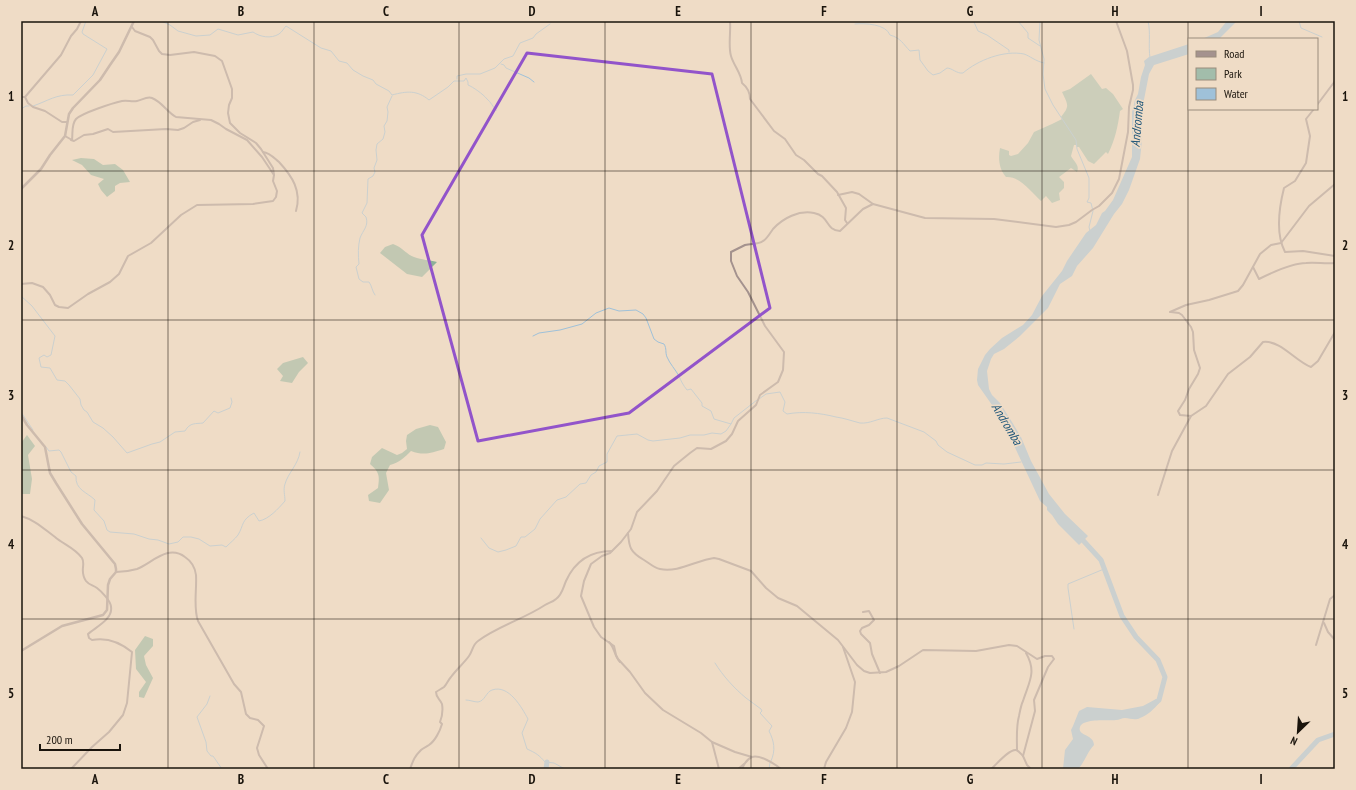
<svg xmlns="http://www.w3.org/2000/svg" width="1356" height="790" viewBox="0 0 1356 790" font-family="'PT Sans Narrow',sans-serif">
  <rect width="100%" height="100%" fill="#efdcc6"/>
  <path fill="#a2bdab" d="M 1091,74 L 1102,89 L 1106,88 L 1113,94 L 1123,109 L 1120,111 C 1118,126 1115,140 1108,154 L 1106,152 L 1094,164 L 1088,161 L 1079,147 L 1077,147 L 1076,145 L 1074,145 L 1071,156 C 1074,162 1080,165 1077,172 L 1071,168 L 1059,177 L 1064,182 L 1064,188 L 1059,193 L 1060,200 L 1052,203 L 1046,196 L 1041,201 C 1031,192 1020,176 1006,177 C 999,169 998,159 1000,148 L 1009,151 L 1009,155 L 1011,156 L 1018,154 L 1028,143 L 1034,132 L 1052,124 L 1062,119 L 1061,117 C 1070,106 1068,105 1062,92 L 1070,89 Z"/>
  <g fill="#8db099">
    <path d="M 81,158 L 94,159 L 103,165 L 115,164 L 123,170 L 130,182 L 120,183 L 115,186 L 115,191 L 107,197 L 101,190 L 98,184 L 104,179 L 91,175 L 82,165 L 72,160 Z"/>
    <path d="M 393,244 C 402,247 406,254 414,257 C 422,260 429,260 437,262 L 422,277 L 407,274 L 380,253 L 385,247 Z"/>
    <path d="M 303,357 L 308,363 L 299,372 L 292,383 L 280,381 L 283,376 L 277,369 L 283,363 Z"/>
    <path d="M 430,425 L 438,427 L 446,442 L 444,449 C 431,453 424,456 411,451 C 405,457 399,463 390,465 L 386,473 L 389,490 L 380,503 L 369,501 L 368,495 L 378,488 C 380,475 379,472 370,464 L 372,457 L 382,448 L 397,455 L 402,453 L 407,449 L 406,441 L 407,435 L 416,429 Z"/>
    <path d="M 27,435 L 35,446 L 28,455 L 32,479 L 30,494 L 21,494 L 21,443 Z"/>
    <path d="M 145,636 L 153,639 L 153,646 L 144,656 L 146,665 L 153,678 L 144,698 L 139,697 L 139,692 L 146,682 L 136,669 L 135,650 Z"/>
  </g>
  <g fill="#9fc1d9">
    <path d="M 1227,21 L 1237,21 L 1219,39 L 1202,39 L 1218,32 Z"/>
    <path d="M 1189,44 L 1189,54 L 1154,65 L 1149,74 L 1141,115 L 1140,133 L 1142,140 L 1140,159 L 1129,190 L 1122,204 L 1114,214 L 1093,248 L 1077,266 L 1072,276 L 1060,284 L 1048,308 L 1020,336 L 1004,349 L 994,354 L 991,359 L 987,371 L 989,389 L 992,395 L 1000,403 L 1012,422 L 1021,437 L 1031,461 L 1049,494 L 1065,514 L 1088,536 L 1079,545 L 1058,524 L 1052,515 L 1047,510 L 1047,507 L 1040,501 L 1011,439 L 1010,435 L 1006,431 L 992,405 L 978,385 L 977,380 L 978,369 L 985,355 L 990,349 L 1002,338 L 1023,325 L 1032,315 L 1042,296 L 1062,271 L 1067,261 L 1086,233 L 1096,225 L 1102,213 L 1105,211 L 1113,200 L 1132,157 L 1132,112 L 1135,100 L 1138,94 L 1141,77 L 1145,65 L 1144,61 L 1149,57 Z"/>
    <path d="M 1156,699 L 1159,703 C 1154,709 1148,715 1140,718 C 1135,721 1130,718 1125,718 C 1122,718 1119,720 1116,720 C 1108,721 1083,718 1080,727 C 1077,736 1094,734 1094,745 C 1087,752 1085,762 1078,769 L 1063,769 L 1065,750 L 1073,739 L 1071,730 L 1073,726 L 1079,711 L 1087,707 L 1122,710 L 1143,706 Z"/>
  </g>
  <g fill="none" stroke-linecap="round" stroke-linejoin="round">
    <g stroke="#9fc1d9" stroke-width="1">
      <path d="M 161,21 L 170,25 L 178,31 L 196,36 L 210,35 L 218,29 L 238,35 L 253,32 C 260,37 271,39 279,34 C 282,32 284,28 286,26 L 321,48 L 331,51 L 339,61 L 347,63 L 353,70 L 363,76 L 373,80 L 376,84 L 389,91 L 392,95 C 407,91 417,90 429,100 L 448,87 L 454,81 L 464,81 L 466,78 L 468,82 L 468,85 C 473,87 483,94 487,99 C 491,102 492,106 496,110"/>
      <path d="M 969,21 L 975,21"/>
      <path d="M 985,21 L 989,22 L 993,21"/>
      <path d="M 1018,21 L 1028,33 L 1028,38 L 1040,46"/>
      <path d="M 1040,21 L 1039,40 L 1044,59 L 1043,74 L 1045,89 L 1053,105 L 1076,140 L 1077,149 L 1089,178 L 1089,198 L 1087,202 L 1091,203 L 1093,211 L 1089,227 L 1090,231"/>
      <path d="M 1148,21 C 1151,33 1148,45 1150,58"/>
      <path d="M 1299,21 L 1301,28 L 1322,37"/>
      <path d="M 974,22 L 978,31 L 987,35 L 1009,50 L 1009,52"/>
      <path d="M 855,24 C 865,23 886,24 890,35 C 901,38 903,44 910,51 L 919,50 L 920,60 L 928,71 L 933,75 L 940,73 L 947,68 C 952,68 957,74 963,73 C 978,60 1004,50 1024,54 C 1030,56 1035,61 1044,63"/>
      <path d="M 501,64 L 504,65 L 506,68 L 529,78 L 534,82"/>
      <path d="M 457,79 L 457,76 L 466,74 L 480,74 L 495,68 L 504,59 L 513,56 L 520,43 L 533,38 L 536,34 L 550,24"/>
      <path d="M 33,106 C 48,101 56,94 73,95 L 93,75 L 107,49 L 83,34 L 82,32 L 86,21"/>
      <path d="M 21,109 L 26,106 L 29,106"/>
      <path d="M 375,295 C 372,291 372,286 369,282 L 363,282 L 359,279 L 356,267 L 359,264 C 358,255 358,246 360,238 C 363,230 369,226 366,217 L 362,213 L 367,203 L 368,179 L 373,176 L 375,172 L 374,168 L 377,160 L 376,150 L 377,144 L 383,139 L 385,132 L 384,126 L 387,121 L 388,112 L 387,107 L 392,96"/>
      <path d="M 21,296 L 32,306 L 55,336 L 51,355 L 47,357 L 44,355 L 39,358 L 41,367 L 50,368 L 57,380 L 65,381 L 69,385 L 80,399 L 81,405 L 84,410 L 87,412 L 93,422 L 103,428 L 113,437 L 127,453 L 152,444 L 160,442 L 175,432 L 185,431 C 190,422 196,424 203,423 L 214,411 L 218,413 L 230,408 L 232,402 L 231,398"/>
      <path d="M 533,336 L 539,333 L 560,330 L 582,324 L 596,313 L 609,308 L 619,311 L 636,310 L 643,314 L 646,318 L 654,339 L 658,342 L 664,344 C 667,349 665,352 667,357 C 670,364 675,369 679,376 C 681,381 683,385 687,390 L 691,389 L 702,403 L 702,406 L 711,411 L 714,419 L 731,424 L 734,418 L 757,400"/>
      <path d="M 759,399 L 766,394 L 780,392 L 785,402 L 783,411 L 787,414 C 803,411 820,413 836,417 C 844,418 852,421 860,423 C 870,424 878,418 887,418 L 924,432 L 936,441 L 938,445 L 947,452 L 975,465 L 982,465 L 986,463 L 1004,464 L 1021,462"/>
      <path d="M 21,412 L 33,430"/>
      <path d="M 46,447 L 49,451 L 59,450 L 61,452 L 71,472 L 76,476 C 75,490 87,492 95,500 L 94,510 L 104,521 L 107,530 L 110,532 L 134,534 L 149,539 L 158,540 L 169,544 L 178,542 L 183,537 L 191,537 L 199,539 L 210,546 L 222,545 L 226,547 C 230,543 235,539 238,535 C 244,525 241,520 254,513 L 259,521 C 269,519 278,509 285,501 C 285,495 283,490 285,484 C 288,473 298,465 300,452"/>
      <path d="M 481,538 L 489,548 L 498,552 L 506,550 L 516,546 L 521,537 L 525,537 L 535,529 L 540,519 L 557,500 L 566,497 L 580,484 L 586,483 L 591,475 L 596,472 L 599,466 L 607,462 L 607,454 L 617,436 L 637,434 L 648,440 L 653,441 L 680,438 L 690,435 L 704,435 L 712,433 L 721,434 L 726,431 L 731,424"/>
      <path d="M 1074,629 L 1068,588 L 1068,584 L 1104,569"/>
      <path d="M 715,663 C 723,676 734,688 746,698 C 751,702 756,705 761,709 L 762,711 L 760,713 L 772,726 L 769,731 C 774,741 776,750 771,761"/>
      <path d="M 210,696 L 207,704 L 197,717 L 206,742 L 207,751 L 211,756 L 213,756 L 222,769"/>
      <path d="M 466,700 C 470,700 474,702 478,702 C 485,701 486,692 492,690 C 509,684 522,708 528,719 L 522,733 L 527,749 C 536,753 539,755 545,762 L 554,763 L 565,769"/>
      <path d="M 769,769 L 770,763"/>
    </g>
    <g stroke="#9fc1d9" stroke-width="5">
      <path d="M 1080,537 L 1101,560 L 1122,616 L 1136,637 L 1158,660 L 1165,677 L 1159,700 L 1153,705"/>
      <path d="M 546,769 L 547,762"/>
      <path d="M 1291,769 L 1318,740 L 1335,734"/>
    </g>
    <g stroke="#a4928e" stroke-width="2">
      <path d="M 730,21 C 731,32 728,46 731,56 C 734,66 741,73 742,83 C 747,87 750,93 750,99 L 774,131 L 785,139 L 796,155 L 804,160 L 818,174 L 822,176 L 837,192 L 846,208 L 845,220 L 847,223"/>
      <path d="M 132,27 L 135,31 L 150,37 L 153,40 L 159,51 L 162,54 L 170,55 L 194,52 L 215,56 L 222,61 L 232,89 L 232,98 L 229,105 L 228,113 L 230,123 L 240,133 L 256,143 L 261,149 L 273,168 L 274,175"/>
      <path d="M 21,97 L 25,97"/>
      <path d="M 25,97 L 61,55 L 71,36 L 77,29 L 81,21"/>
      <path d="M 25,97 L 28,103 L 33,107 L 45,111 L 62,122 L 67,122"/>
      <path d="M 1317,105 L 1335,81"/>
      <path d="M 1314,109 L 1306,119 L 1310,136 L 1306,163 L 1295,181 L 1284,188 C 1279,208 1275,233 1285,252 L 1303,251 L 1335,256"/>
      <path d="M 71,140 L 74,141 L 84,135 L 93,134 L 108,129 L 113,132 L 166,129 L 178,130 L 184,128 L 193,122 L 200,120"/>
      <path d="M 263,152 C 270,153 274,158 279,162 C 292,176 302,191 296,211"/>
      <path d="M 838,195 L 852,192 L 859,194 L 873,204"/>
      <path d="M 1253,267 L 1259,279 C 1271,273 1293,263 1306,263 C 1316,262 1325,264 1335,263"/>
      <path d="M 21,284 L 32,283 L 43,287 L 50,295 L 55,305 L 59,307 L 68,308 L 88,294 L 110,282 L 119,274 L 128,256 L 151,243 L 181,215 L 197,205 L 253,204 L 273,201 L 276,197 L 277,191 L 273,181 L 274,175 L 262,157 L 247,140 L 226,129 L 219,124 L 211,120 L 176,117 C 167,112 162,102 152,98 C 147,96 142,100 137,101 C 132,102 127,100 122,101 C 113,103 82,113 76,119 C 71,125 73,133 72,140 L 65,136"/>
      <path d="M 1170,312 L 1186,305 L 1209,300 L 1238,291 L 1243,285 L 1260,254 L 1271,245 L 1281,243 L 1309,206 L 1335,184"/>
      <path d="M 1171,312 L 1179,313 L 1182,315 L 1191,327 L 1193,332 L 1194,350 L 1200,368 L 1198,374 L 1189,389 L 1185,400 L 1178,411 L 1180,415 L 1191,416"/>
      <path d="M 1158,495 L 1172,451 L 1191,416 L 1206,406 L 1228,374 L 1250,357 L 1263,342 C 1281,340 1295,361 1311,367 L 1318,361 L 1335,332"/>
      <path d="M 21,516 C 35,520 44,529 55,537 C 63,544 75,548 82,558 C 86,565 79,571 86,581 C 89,585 93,585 97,588 C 101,591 111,601 111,607 C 113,619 96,627 88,634 L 89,638 L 92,640 C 107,637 121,643 132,652 L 127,703 L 123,715 L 109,732 L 92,747 L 71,769"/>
      <path d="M 628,533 C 629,547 630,552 644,560 C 649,563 654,568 660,569 C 678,573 697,560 714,558 L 719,559 L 751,571 L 766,588 L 778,598 L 797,606 L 838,640 L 857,665 L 864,671 L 870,673 L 886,672 L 899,666 L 923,650 L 976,651 L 1009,645 L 1017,646 L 1037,659 L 1045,656 L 1052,656 L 1054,659 L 1048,667 L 1034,700 L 1035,711 L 1023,756 L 1027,765 L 1031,769"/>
      <path d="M 116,572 C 123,572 130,571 137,569 C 152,563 168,544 185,557 C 191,561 195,567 196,575 C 197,590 193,607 198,621 L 234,684 L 241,692 L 246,714 L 250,718 L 258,720 L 264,726 L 257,748 L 259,755 L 268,769"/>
      <path d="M 863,612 L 869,611 L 874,620 L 869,625 L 862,628 L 860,631 L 861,634 L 870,643 L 872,654 L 880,673"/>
      <path d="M 1324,623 L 1328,632 L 1335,640"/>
      <path d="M 609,642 C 615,648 614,656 620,662"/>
      <path d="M 1316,645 L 1330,599 L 1335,595"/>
      <path d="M 712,742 L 719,769"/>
      <path d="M 1017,750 C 1017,738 1016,727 1019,716 C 1020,711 1021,705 1023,701 C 1029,682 1037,672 1026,653"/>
      <path d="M 752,757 L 735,752 L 712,742 L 701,733 L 663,710 L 645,693 L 630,672 L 618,659 L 616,655 L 614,646 L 601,637 L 594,627 L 581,596 L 584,581 L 591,564 L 602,556 L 610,553 L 621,542 L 631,529 L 637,512 L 657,491 L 674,466 L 690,453 L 697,448 L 711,449 L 726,441 L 732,434 L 738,421 L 756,405 L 760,395 L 778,382 L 783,370 L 784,352 L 765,326 L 748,292 L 737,276 L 731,261 L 731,252 C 735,250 741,247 745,245 C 751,243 758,245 763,241 C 767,239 770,233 773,229 C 783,218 799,210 814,213 C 830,216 825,230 840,231 L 863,209 L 873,204 L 925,218 L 994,219 L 1056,227 L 1069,225 L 1076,222 L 1092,210 L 1099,206 L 1112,193 L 1119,179 L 1128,132 L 1129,107 L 1133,90 L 1133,85 L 1127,51 L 1116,21"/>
      <path d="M 410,769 C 413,761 414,757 421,750 C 423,748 426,747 429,745 C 435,741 440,731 442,724 L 440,722 C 442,717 443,710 442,704 C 440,699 436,698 436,692 C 439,690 441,689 444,687 C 447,684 448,680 451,677 C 456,670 464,663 469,656 C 472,652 473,644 478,641 C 498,626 524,619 545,605 C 548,603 553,602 556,599 C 562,595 563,588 566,581 C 575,561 590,551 612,551"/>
      <path d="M 738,769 L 744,764"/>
      <path d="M 742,769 C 744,764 747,759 752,757 C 759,754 775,764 781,769"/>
      <path d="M 824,769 L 826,762 L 846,728 L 852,712 L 855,682 L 843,647"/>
      <path d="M 991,769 C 996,765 1009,749 1016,750 C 1019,751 1021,754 1023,756"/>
    </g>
    <g stroke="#a4928e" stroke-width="2.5">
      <path d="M 21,189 L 41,169 L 50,155 L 65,136 L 69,114 L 73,108 L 100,80 L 110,65 L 119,52 L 134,21"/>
      <path d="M 21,415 L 27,425 L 45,447 L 50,473 L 56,483 L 82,524 L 115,564 L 116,569 L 116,572 L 110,579 L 108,585 L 107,610 L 103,615 L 62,626 L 21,651"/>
    </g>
  </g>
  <path d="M0 0H1356V790H0ZM 527,53 L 712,74 L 770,308 L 629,413 L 478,441 L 422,235 Z" fill="#efdcc6" fill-opacity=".55" fill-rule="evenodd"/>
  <path fill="none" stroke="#9254ca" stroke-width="3" stroke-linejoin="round" d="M 527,53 L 712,74 L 770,308 L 629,413 L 478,441 L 422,235 Z"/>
  <path fill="none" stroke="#1a140c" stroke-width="1" stroke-opacity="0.55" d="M 168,21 L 168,769M 314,21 L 314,769M 459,21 L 459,769M 605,21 L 605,769M 751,21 L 751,769M 897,21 L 897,769M 1042,21 L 1042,769M 1188,21 L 1188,769M 21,171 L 1335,171M 21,320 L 1335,320M 21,470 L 1335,470M 21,619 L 1335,619"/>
  <g text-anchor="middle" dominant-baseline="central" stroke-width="3.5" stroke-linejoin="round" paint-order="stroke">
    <g font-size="13" font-style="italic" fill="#20577a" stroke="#efdcc6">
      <text transform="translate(1137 124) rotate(-85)">Andromba</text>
      <text transform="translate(1007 424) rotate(59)">Andromba</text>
    </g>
  </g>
  <rect width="1356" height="790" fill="none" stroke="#efdcc6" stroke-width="44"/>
  <rect x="1188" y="38" width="130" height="72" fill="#efdcc6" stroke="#9a8c7c"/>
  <rect x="1196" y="51" width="20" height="6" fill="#a4928e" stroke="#9a8c7c"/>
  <text x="1224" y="58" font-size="12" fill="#1a140c">Road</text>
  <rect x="1196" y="68" width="20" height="12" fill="#a2bdab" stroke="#9a8c7c"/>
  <text x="1224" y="78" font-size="12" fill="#1a140c">Park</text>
  <rect x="1196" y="88" width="20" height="12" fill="#9fc1d9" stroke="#9a8c7c"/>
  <text x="1224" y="98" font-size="12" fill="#1a140c">Water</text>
  <g transform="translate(1298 732) rotate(205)" stroke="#efdcc6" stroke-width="3" paint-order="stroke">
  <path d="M0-3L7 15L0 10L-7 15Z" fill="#1a140c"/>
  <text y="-6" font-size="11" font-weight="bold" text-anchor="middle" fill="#1a140c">N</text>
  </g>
  <path d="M40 744v6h80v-6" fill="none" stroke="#1a140c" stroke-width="2"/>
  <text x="46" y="744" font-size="12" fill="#1a140c" stroke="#efdcc6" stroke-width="3" paint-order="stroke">200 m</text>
  <rect x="22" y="22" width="1312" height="746" fill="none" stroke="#1a140c" stroke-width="1.5"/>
  <g font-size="13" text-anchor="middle" font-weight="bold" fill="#1a140c">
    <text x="95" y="16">A</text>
    <text x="241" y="16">B</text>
    <text x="386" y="16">C</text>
    <text x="532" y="16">D</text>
    <text x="678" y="16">E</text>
    <text x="824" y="16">F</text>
    <text x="970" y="16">G</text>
    <text x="1115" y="16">H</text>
    <text x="1261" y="16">I</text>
    <text x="11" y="101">1</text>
    <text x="1345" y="101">1</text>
    <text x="11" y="250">2</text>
    <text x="1345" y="250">2</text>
    <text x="11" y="400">3</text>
    <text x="1345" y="400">3</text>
    <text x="11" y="549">4</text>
    <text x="1345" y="549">4</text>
    <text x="11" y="698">5</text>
    <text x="1345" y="698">5</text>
    <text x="95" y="784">A</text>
    <text x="241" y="784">B</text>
    <text x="386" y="784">C</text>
    <text x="532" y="784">D</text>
    <text x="678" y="784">E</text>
    <text x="824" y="784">F</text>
    <text x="970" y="784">G</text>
    <text x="1115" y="784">H</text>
    <text x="1261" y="784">I</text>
  </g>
</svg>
